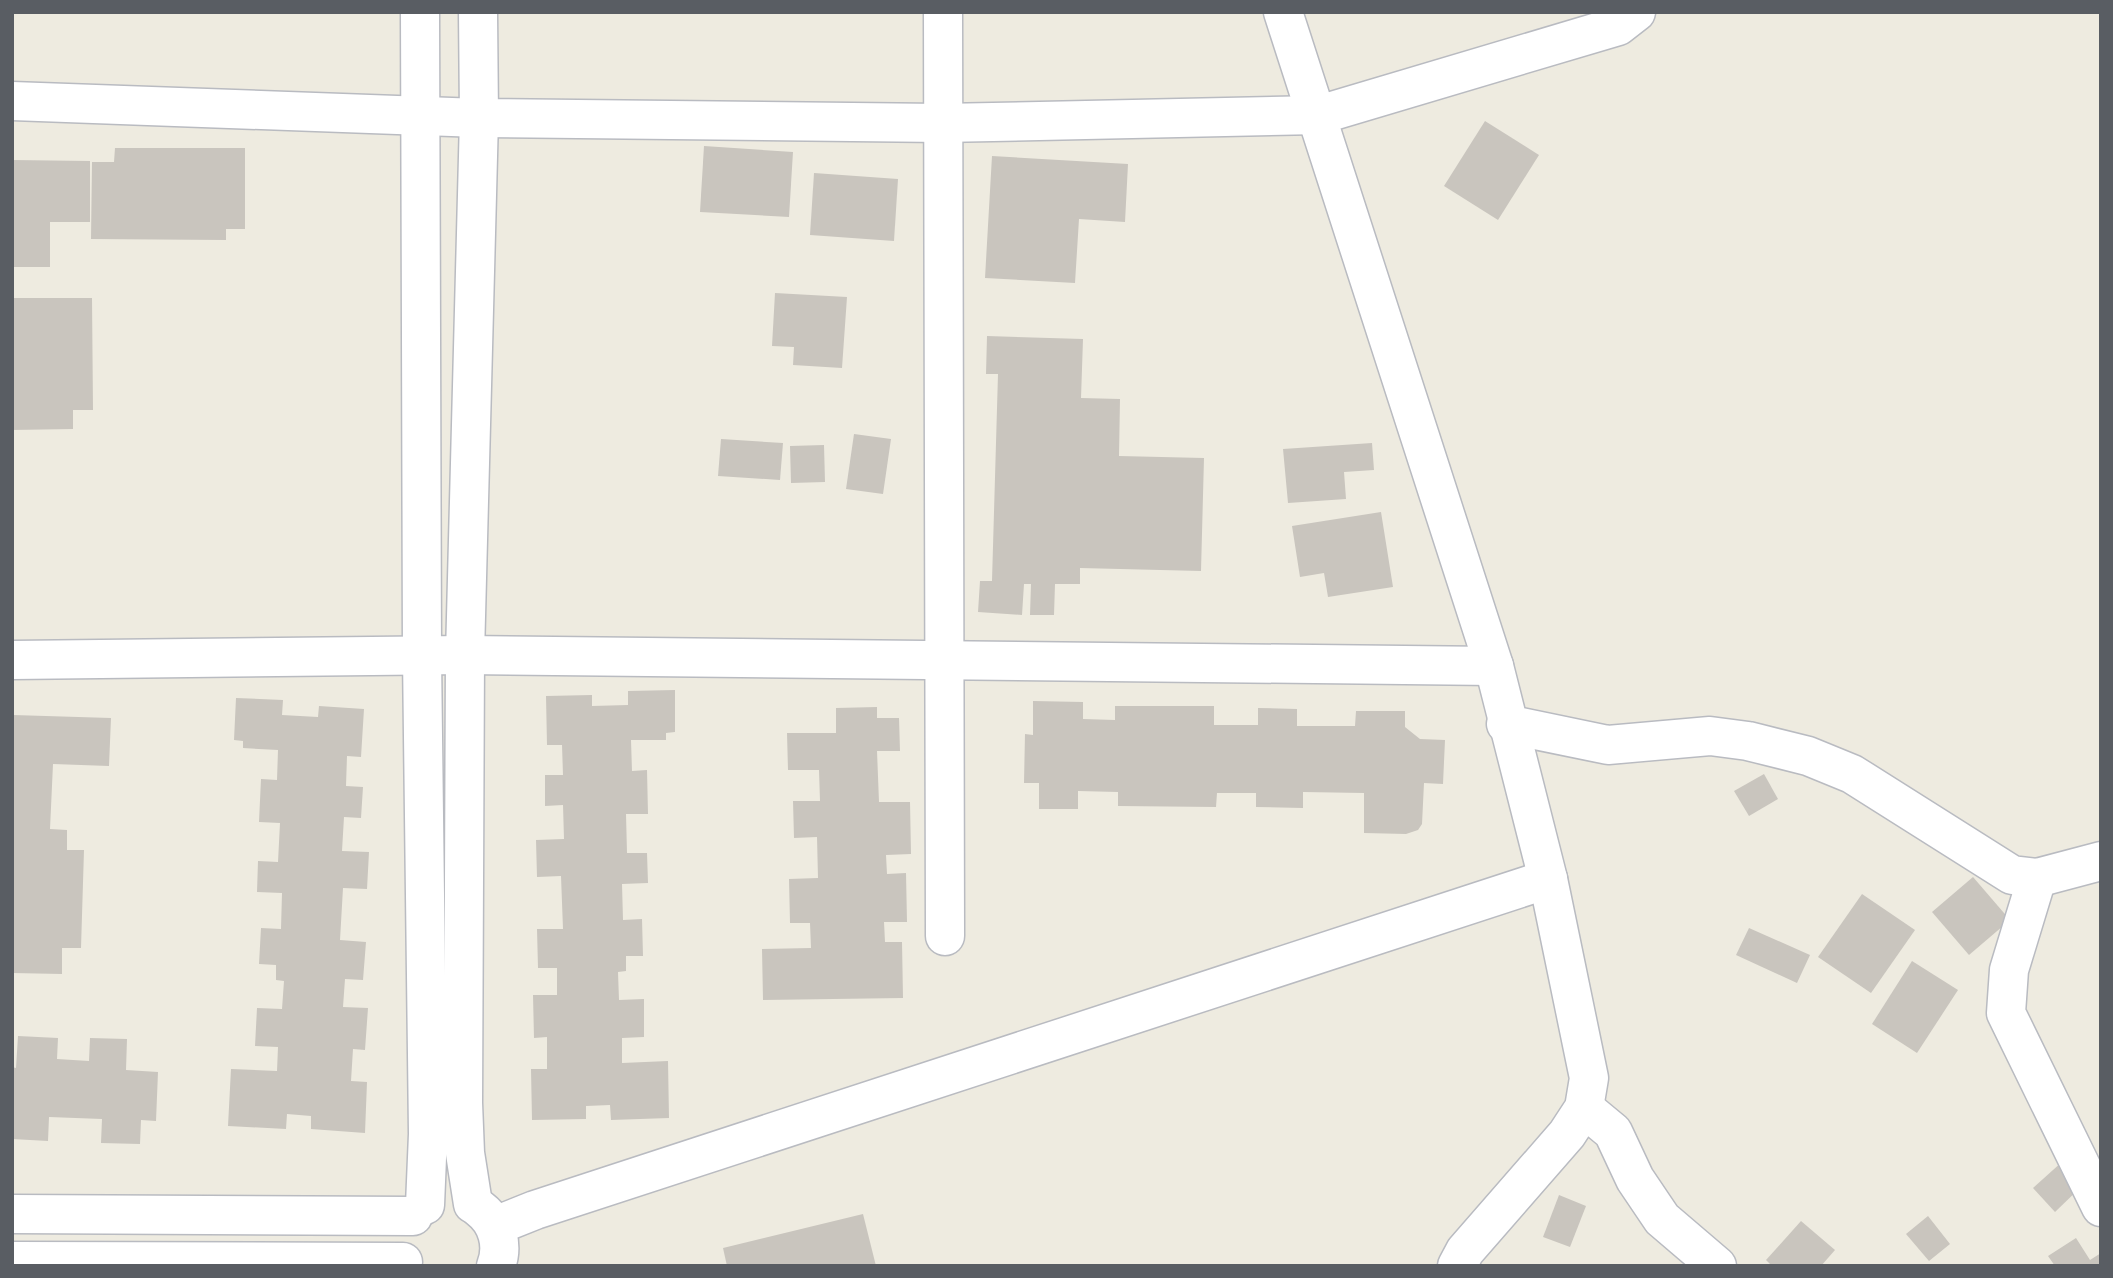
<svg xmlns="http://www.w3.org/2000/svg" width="2113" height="1278" viewBox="0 0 2113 1278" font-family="Overpass,sans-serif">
  <rect width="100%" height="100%" fill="#eeebe0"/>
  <g fill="#c9c5be">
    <path d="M 1485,121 L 1539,155 L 1498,220 L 1444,186 Z"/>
    <path d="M 704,146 L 793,152 L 789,217 L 700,212 Z"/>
    <path d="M 115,148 L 245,148 L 245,229 L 226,229 L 226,240 L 91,239 L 92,162 L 114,162 Z"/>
    <path d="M 992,156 L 1128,164 L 1125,222 L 1079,219 L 1075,283 L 985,278 Z"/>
    <path d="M 12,160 L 90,161 L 90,222 L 50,222 L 50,267 L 12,267 Z"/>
    <path d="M 814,173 L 898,179 L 894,241 L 810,235 Z"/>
    <path d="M 775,293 L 847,297 L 842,368 L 793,365 L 794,347 L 772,346 Z"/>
    <path d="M 12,298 L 92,298 L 93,410 L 73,410 L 73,429 L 12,430 Z"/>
    <path d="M 987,336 L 1083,339 L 1081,398 L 1120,399 L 1119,456 L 1204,458 L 1201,571 L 1080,568 L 1080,584 L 1055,584 L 1054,615 L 1030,615 L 1031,584 L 1024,584 L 1022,615 L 978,612 L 980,581 L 992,581 L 998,374 L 986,374 Z"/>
    <path d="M 854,434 L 891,439 L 883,494 L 846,489 Z"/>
    <path d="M 721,439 L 783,443 L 780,480 L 718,476 Z"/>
    <path d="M 1372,443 L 1374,470 L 1344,472 L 1346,499 L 1288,503 L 1283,449 Z"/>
    <path d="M 824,445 L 825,482 L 791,483 L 790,446 Z"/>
    <path d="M 1381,512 L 1393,587 L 1328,597 L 1324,573 L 1300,577 L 1292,526 Z"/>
    <path d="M 675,690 L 675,732 L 666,733 L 666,740 L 631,740 L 632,771 L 647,770 L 648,814 L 626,814 L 627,853 L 647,853 L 648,883 L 622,884 L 623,920 L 642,919 L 643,956 L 626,956 L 626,971 L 618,972 L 619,1000 L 644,999 L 644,1037 L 622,1038 L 622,1063 L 668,1061 L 669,1118 L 611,1120 L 610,1105 L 586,1106 L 586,1119 L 532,1120 L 531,1069 L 547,1069 L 547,1037 L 534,1038 L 533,995 L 557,995 L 557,968 L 538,968 L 537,929 L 563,929 L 561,876 L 537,877 L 536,840 L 564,839 L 563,805 L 545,806 L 545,775 L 563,775 L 562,745 L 547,745 L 546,696 L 592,695 L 592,706 L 628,705 L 628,691 Z"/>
    <path d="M 236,698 L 283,700 L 282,715 L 318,717 L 319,706 L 364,709 L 361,757 L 347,756 L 346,786 L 363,787 L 361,818 L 344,817 L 342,851 L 369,852 L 367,889 L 343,888 L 340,940 L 366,942 L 363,980 L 345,979 L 343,1007 L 368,1008 L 365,1050 L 353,1049 L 351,1081 L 367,1082 L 365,1133 L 311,1129 L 311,1116 L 287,1114 L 286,1129 L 228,1126 L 231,1069 L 277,1071 L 278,1047 L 255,1046 L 257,1008 L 282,1009 L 284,981 L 276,980 L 276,965 L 259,964 L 261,928 L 281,929 L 282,893 L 257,892 L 258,861 L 278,862 L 280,823 L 259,822 L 261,779 L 277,780 L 278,750 L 243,748 L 243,741 L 234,740 Z"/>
    <path d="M 1033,701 L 1083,702 L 1083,719 L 1115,720 L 1115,706 L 1214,706 L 1214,725 L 1258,725 L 1258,708 L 1297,709 L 1297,726 L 1355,726 L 1356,711 L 1405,711 L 1405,727 L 1420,739 L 1445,740 L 1443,784 L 1424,783 L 1422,824 L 1418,830 L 1406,834 L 1364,833 L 1364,793 L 1303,792 L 1303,808 L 1256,807 L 1256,793 L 1217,793 L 1216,807 L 1118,806 L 1118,792 L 1078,791 L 1078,809 L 1039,809 L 1039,783 L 1024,783 L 1025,734 L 1033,735 Z"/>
    <path d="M 877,707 L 877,718 L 899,718 L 900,751 L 877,751 L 879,802 L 910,802 L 911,854 L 886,855 L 887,874 L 906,873 L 907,922 L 884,922 L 885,942 L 902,942 L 903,998 L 763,1000 L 762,949 L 811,948 L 810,923 L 790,923 L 789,879 L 818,878 L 817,837 L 794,838 L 793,801 L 820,801 L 819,770 L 788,770 L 787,733 L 836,733 L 836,708 Z"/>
    <path d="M 13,715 L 111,718 L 109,766 L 53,764 L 50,829 L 67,830 L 67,850 L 84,850 L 81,948 L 62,948 L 62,974 L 12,973 Z"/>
    <path d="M 1764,774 L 1778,799 L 1749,816 L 1734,791 Z"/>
    <path d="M 1973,877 L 2010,920 L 1969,955 L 1932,912 Z"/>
    <path d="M 1862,894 L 1915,930 L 1871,993 L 1818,957 Z"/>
    <path d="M 1749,928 L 1810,955 L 1797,983 L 1736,955 Z"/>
    <path d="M 1912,961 L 1958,990 L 1917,1053 L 1872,1024 Z"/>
    <path d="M 18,1036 L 58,1038 L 57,1059 L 89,1061 L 90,1038 L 127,1039 L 126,1070 L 158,1072 L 156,1121 L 141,1120 L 140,1144 L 101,1143 L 102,1119 L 49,1117 L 48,1141 L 12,1139 L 12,1067 L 16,1068 Z"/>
    <path d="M 2063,1161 L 2085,1183 L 2055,1212 L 2033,1188 Z"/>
    <path d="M 1559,1195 L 1586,1206 L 1570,1247 L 1543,1237 Z"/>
    <path d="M 863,1214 L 876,1266 L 727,1266 L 723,1248 Z"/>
    <path d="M 1928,1216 L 1950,1244 L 1929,1261 L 1906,1234 Z"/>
    <path d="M 1801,1221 L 1835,1250 L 1821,1266 L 1772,1266 L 1766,1260 Z"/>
    <path d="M 2076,1238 L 2090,1260 L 2101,1253 L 2101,1266 L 2055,1266 L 2048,1256 Z"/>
  </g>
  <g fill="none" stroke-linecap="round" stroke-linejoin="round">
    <defs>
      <g id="minor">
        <path d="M 420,12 L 422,656 L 428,1134 L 425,1205"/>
        <path d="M 943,12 L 945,936"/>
        <path d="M 1283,12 L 1494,666 L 1548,879 L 1589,1078 L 1584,1108 L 1567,1134 L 1465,1251 L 1457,1266"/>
        <path d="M 12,101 L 479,118 L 942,123 L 1319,115 L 1618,26 L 1636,12"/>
        <path d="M 12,660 L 465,655 L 1494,666"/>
        <path d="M 1506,724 L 1608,745 L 1710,736 L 1748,741 L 1808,756 L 1852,774 L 2012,875 L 2037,878 L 2101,861"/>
        <path d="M 2037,878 L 2009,970 L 2006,1013 L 2101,1207"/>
        <path d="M 1584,1108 L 1613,1132 L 1635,1179 L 1662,1219 L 1717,1266"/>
        <path d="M 473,1204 L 465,1153 L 463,1103 L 465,655 L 479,118 L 478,12"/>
        <path d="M 480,1209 C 497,1222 504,1245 496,1266"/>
        <path d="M 12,1214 L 413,1216"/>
        <path d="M 495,1226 L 535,1210 L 1548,879"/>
        <path d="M 12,1261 L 403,1262"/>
      </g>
    </defs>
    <use href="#minor" stroke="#b9bbc1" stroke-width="41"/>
    <use href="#minor" stroke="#fff" stroke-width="38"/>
  </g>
  <rect width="2113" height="1278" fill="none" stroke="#595d63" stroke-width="28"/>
</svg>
